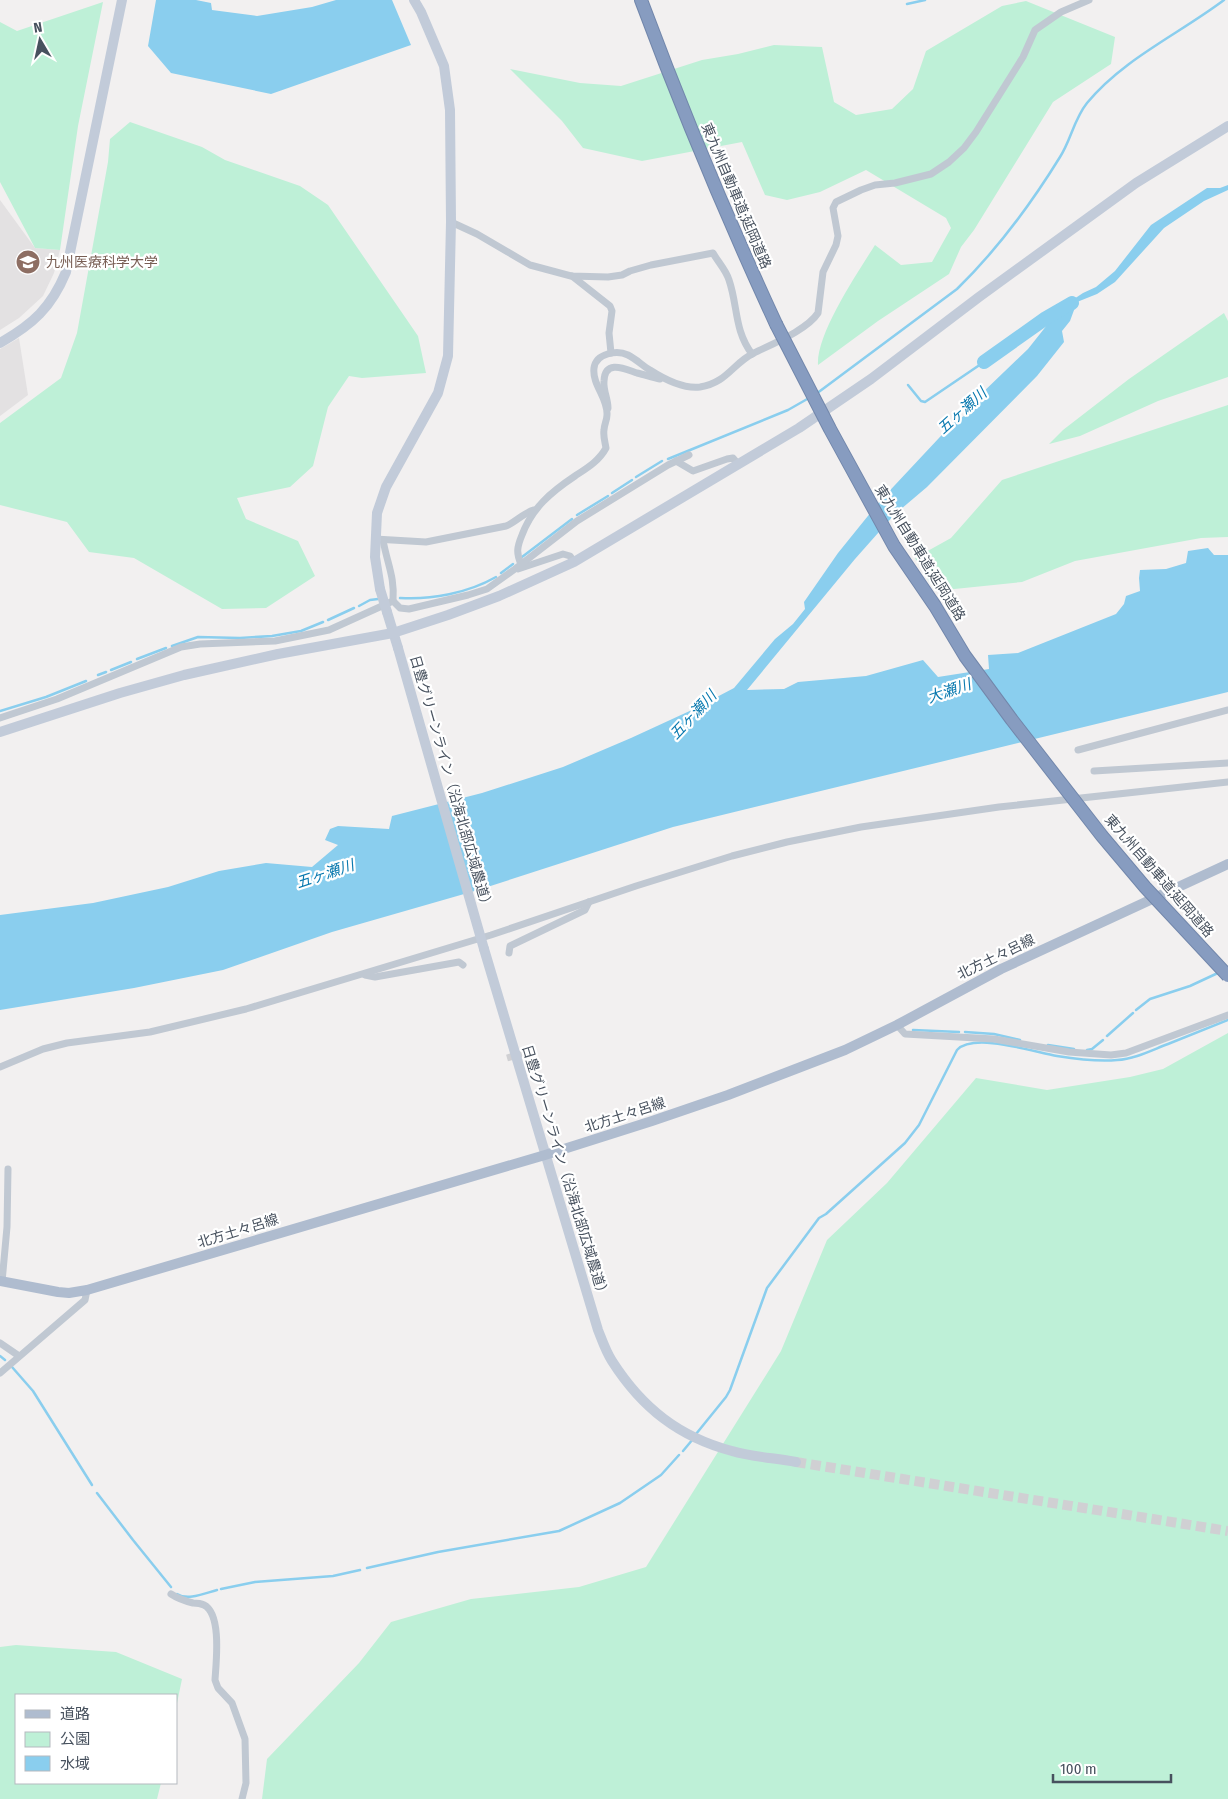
<svg xmlns="http://www.w3.org/2000/svg" width="1228" height="1799" viewBox="0 0 1228 1799" font-family="'Fira Sans Condensed','Noto Sans JP',sans-serif">
  <rect width="100%" height="100%" fill="#f2f0f0"/>
  <g fill="#e3e1e2">
    <path d="M 0,200 L 35,248 L 60,250 L 54,273 L 43,296 L 19,318 L 0,330 Z"/>
    <path d="M 19,338 L 28,395 L 0,416 L 0,349 Z"/>
  </g>
  <g fill="#bef0d7">
    <path d="M 1026,1 L 1115,37 L 1111,64 L 1053,102 L 974,230 L 961,247 L 949,274 L 878,321 L 818,365 C 816,334 858,272 875,245 L 901,265 L 932,262 L 951,228 L 946,218 L 866,170 L 820,192 L 787,200 L 765,195 L 742,142 L 642,161 L 583,148 L 562,121 L 510,69 L 580,83 L 621,86 L 702,60 L 738,54 L 774,45 L 822,47 L 834,102 L 856,115 L 892,109 L 913,89 L 926,51 L 1002,6 Z"/>
    <path d="M 103,2 L 78,126 L 60,250 L 35,248 L 0,182 L 0,22 L 17,31 Z"/>
    <path d="M 130,122 L 202,147 L 225,160 L 300,186 L 328,205 L 418,336 L 426,373 L 362,378 L 349,376 L 328,407 L 313,466 L 290,487 L 237,498 L 246,519 L 298,541 L 315,576 L 266,608 L 222,609 L 134,558 L 89,552 L 67,522 L 0,505 L 0,423 L 61,378 L 77,333 L 108,162 L 110,139 Z"/>
    <path d="M 1224,313 L 1228,321 L 1228,377 L 1158,401 L 1080,436 L 1049,444 L 1063,430 L 1129,379 Z"/>
    <path d="M 1228,405 L 1228,537 L 1201,538 L 1075,561 L 1022,582 L 935,591 L 915,558 L 951,538 L 1002,480 Z"/>
    <path d="M 1228,1033 L 1228,1799 L 262,1799 L 267,1759 L 359,1663 L 391,1622 L 471,1599 L 579,1587 L 646,1567 L 781,1351 L 827,1240 L 887,1183 L 976,1078 L 1047,1090 L 1130,1077 L 1163,1069 Z"/>
    <path d="M 16,1645 L 116,1652 L 182,1679 L 176,1708 L 176,1695 L 16,1695 L 16,1783 L 161,1783 L 157,1799 L 0,1799 L 0,1647 Z"/>
  </g>
  <g fill="#8aceee">
    <path d="M 156,0 L 196,0 L 211,3 L 212,10 L 257,16 L 312,7 L 336,0 L 392,0 L 411,45 L 271,94 L 171,73 L 148,46 Z"/>
    <path d="M 1228,185 L 1228,190 L 1204,201 L 1164,228 L 1115,282 L 1097,294 L 1077,302 L 1070,321 L 1062,331 L 1064,342 L 1037,376 L 927,487 L 894,515 L 855,559 L 747,690 L 784,689 L 798,682 L 866,676 L 923,660 L 938,677 L 989,669 L 988,655 L 1018,653 L 1116,614 L 1124,604 L 1126,596 L 1140,591 L 1139,578 L 1140,570 L 1166,569 L 1186,563 L 1188,551 L 1208,548 L 1214,555 L 1228,555 L 1228,692 L 673,827 L 478,890 L 332,932 L 223,970 L 134,988 L 0,1010 L 0,915 L 93,903 L 168,887 L 219,871 L 266,863 L 312,867 L 338,845 L 325,840 L 330,829 L 338,826 L 389,829 L 392,816 L 482,793 L 563,767 L 631,738 L 694,709 L 734,688 L 775,639 L 793,624 L 805,609 L 804,602 L 838,553 L 880,501 L 953,423 L 978,407 L 978,397 L 1028,349 L 1051,320 L 1071,301 L 1083,293 L 1096,287 L 1115,271 L 1151,225 L 1207,188 L 1220,188 Z"/>
  </g>
  <g fill="none" stroke-linecap="round" stroke-linejoin="round">
    <g stroke="#8aceee" stroke-width="2.5">
      <path d="M 907,4 L 925,0"/>
      <path d="M 908,385 L 921,401 L 925,402 L 984,362"/>
      <path d="M 816,394 L 957,289 C 996,251 1031,204 1060,157 C 1071,140 1074,119 1087,103 C 1123,59 1179,34 1224,0"/>
      <path d="M 668,459 L 788,410 L 809,398"/>
      <path d="M 636,477 L 662,461"/>
      <path d="M 612,493 L 632,480"/>
      <path d="M 577,515 L 608,496"/>
      <path d="M 522,557 L 572,519"/>
      <path d="M 501,573 L 513,564"/>
      <path d="M 400,598 C 431,600 468,593 496,577"/>
      <path d="M 359,606 L 370,600 L 378,599"/>
      <path d="M 328,620 L 354,608"/>
      <path d="M 172,646 L 198,637 L 240,638 L 272,636 L 301,631 L 323,622"/>
      <path d="M 137,659 L 166,648"/>
      <path d="M 111,670 L 131,662"/>
      <path d="M 98,675 L 106,672"/>
      <path d="M 0,711 L 46,697 L 86,681"/>
      <path d="M 1136,1010 L 1150,999 L 1190,986 L 1220,972"/>
      <path d="M 913,1030 L 959,1032"/>
      <path d="M 965,1032 L 994,1034 L 1020,1040"/>
      <path d="M 1107,1036 L 1133,1013"/>
      <path d="M 1048,1045 L 1074,1049"/>
      <path d="M 1087,1050 L 1092,1049 L 1103,1040"/>
      <path d="M 0,1356 L 5,1360"/>
      <path d="M 12,1367 L 33,1391 L 92,1485"/>
      <path d="M 696,1434 L 726,1397 L 730,1390 L 767,1288 L 819,1218 L 826,1214 L 905,1143 L 919,1125 L 957,1050 C 974,1032 1034,1052 1057,1056 C 1076,1059 1097,1062 1117,1060 C 1135,1059 1152,1050 1168,1044 C 1188,1036 1208,1028 1228,1020"/>
      <path d="M 683,1451 L 693,1439"/>
      <path d="M 97,1493 L 133,1540 L 171,1587"/>
      <path d="M 367,1568 L 438,1552 L 559,1531 L 620,1503 L 661,1475 L 679,1455"/>
      <path d="M 221,1589 L 255,1582 L 333,1576 L 360,1570"/>
      <path d="M 177,1594 C 188,1601 205,1593 217,1590"/>
    </g>
    <path stroke="#8aceee" stroke-width="14" d="M 984,362 L 1046,318 L 1072,303"/>
    <path stroke="#d0d0d3" stroke-width="7" stroke-dasharray="7 3.5" stroke-linecap="butt" d="M 507,1058 L 525,1053"/>
    <path stroke="#d0d0d3" stroke-width="10" stroke-dasharray="10 5" stroke-linecap="butt" d="M 796,1462 L 1228,1531"/>
    <defs>
      <path id="highway" d="M 641,0 C 682,110 727,218 776,324"/>
    </defs>
    <use href="#highway" stroke="#7287ab" stroke-width="14"/>
    <g stroke="#c0c8d2" stroke-width="7">
      <path d="M 451,222 L 477,234 L 530,265 L 571,276 L 608,277 L 622,275 L 630,271 L 651,265 L 713,253 C 718,262 726,270 729,280 C 738,306 734,330 752,354"/>
      <path d="M 572,276 L 610,306 L 612,311 L 609,333 L 611,353"/>
      <path d="M 608,408 C 608,399 603,390 604,381 C 605,359 625,369 637,373 C 645,375 652,377 660,379"/>
      <path d="M 676,461 L 693,471 L 727,459 L 733,458 L 738,464"/>
      <path d="M 375,539 L 426,542 L 506,526 C 516,522 523,513 534,510"/>
      <path d="M 383,540 C 387,563 395,577 393,601"/>
      <path d="M 521,564 C 516,553 517,547 522,535 C 532,508 551,492 575,476 C 587,468 599,461 606,448 C 605,442 603,436 604,430 C 604,425 607,420 607,415 C 608,398 592,385 594,368 C 596,353 617,350 628,355 C 636,359 643,366 650,370 C 664,379 684,389 700,387 C 727,383 733,363 754,353 C 772,344 807,330 818,313 L 823,272 L 836,245 L 838,236 L 833,208 L 836,202 L 861,190 L 875,185 L 895,183 L 931,174 L 949,162 L 964,148 L 976,132 L 1023,57 L 1035,30 L 1061,12 L 1089,0"/>
      <path d="M 518,569 L 563,554 L 570,556 L 574,562"/>
      <path d="M 0,718 L 57,699 L 181,647 L 200,644 L 275,641 L 329,630 L 393,601 L 400,608 L 409,609 L 468,595 L 487,589 L 515,569 L 577,521 L 668,465 L 689,455"/>
      <path d="M 1078,750 L 1228,710"/>
      <path d="M 1094,771 L 1228,763"/>
      <path d="M 509,953 L 510,946 L 585,910 L 589,902"/>
      <path d="M 365,975 L 375,977 L 459,962 L 463,965"/>
      <path d="M 897,1025 L 905,1034 L 994,1039 L 1069,1052 L 1111,1055 L 1126,1053 L 1228,1015"/>
      <path d="M 0,1067 L 43,1049 L 67,1043 L 150,1032 L 246,1009 L 491,935 L 636,886 L 732,856 L 787,842 L 861,827 L 999,807 L 1228,782"/>
      <path d="M 2,1282 L 7,1227 L 8,1169"/>
      <path d="M 0,1343 L 19,1356"/>
      <path d="M 0,1373 L 85,1300 L 87,1290"/>
      <path d="M 171,1594 C 177,1598 185,1601 193,1603 C 197,1603 200,1603 204,1605 C 222,1614 216,1663 215,1680 L 218,1688 L 232,1703 L 245,1739 L 246,1783 L 242,1799"/>
    </g>
    <g stroke="#c2cbd9" stroke-width="10">
      <path d="M 0,343 C 33,324 51,308 66,272 L 122,0"/>
      <path d="M 380,589 L 375,557 L 377,513 L 386,487 L 438,393 L 448,356 L 451,222 L 450,110 L 444,66 L 421,12 L 414,0"/>
      <path d="M 387,612 L 398,648"/>
      <path d="M 0,732 L 120,693 L 184,675 L 278,654 L 393,633 L 448,615 L 499,596 L 574,562 L 799,428 L 871,379 L 979,297 L 1136,183 L 1228,126"/>
      <path d="M 484,949 L 598,1330 C 602,1340 606,1352 612,1361 C 642,1408 679,1437 732,1451 C 752,1457 775,1458 796,1462"/>
    </g>
    <path stroke="#afbccf" stroke-width="10" d="M 0,1281 L 58,1292 L 69,1293 L 87,1290 L 545,1155 L 652,1121 L 728,1095 L 845,1050 L 897,1025 L 1001,969 L 1228,864"/>
    <use href="#highway" stroke="#879cc0" stroke-width="12"/>
    <defs>
      <path id="highway-bridge" d="M 776,324 L 830,429 L 894,546 L 935,606 L 965,656 L 1012,720 L 1102,836 L 1145,887 L 1228,976"/>
    </defs>
    <use href="#highway-bridge" stroke="#7287ab" stroke-width="14" stroke-linecap="butt"/>
    <g stroke="#c2cbd9" stroke-width="10">
      <path d="M 380,589 L 387,612"/>
      <path d="M 398,648 L 484,949"/>
    </g>
    <use href="#highway-bridge" stroke="#879cc0" stroke-width="12"/>
  </g>
  <defs>
    <symbol id="university-disc" viewBox="-11 -11 22 22"><circle r="9.5" fill="#8d6e63" stroke="#fff"/><path d="M0-5L7-2L0 1L-7-2ZM-4 1L0 2.5L4 1V4Q0 6-4 4Z" fill="#fff"/></symbol>
  </defs>
  <g fill-rule="evenodd">
    <use href="#university-disc" x="14" y="248" width="28" height="28"/>
  </g>
  <g text-anchor="middle" dominant-baseline="central" stroke-width="4.5" stroke-linejoin="round" paint-order="stroke">
    <g font-size="14" fill="#47515e" stroke="#fff">
      <text transform="translate(736 196) rotate(67)">東九州自動車道;延岡道路</text>
      <text transform="translate(920 553) rotate(58)">東九州自動車道;延岡道路</text>
      <text transform="translate(451 783) rotate(74)">日豊グリーンライン（沿海北部広域農道）</text>
      <text transform="translate(1159 876) rotate(49)">東九州自動車道;延岡道路</text>
      <text transform="translate(996 957) rotate(-26)">北方土々呂線</text>
      <text transform="translate(625 1115) rotate(-18)">北方土々呂線</text>
      <text transform="translate(565 1172) rotate(73)">日豊グリーンライン（沿海北部広域農道）</text>
      <text transform="translate(238 1231) rotate(-17)">北方土々呂線</text>
    </g>
    <g font-size="14" fill="#785e54" stroke="#fff" text-anchor="start">
      <text x="46" y="262">九州医療科学大学</text>
    </g>
    <g font-size="15" font-style="italic" fill="#0979af" stroke="#fff">
      <text transform="translate(962 411) rotate(-42)">五ヶ瀬川</text>
      <text transform="translate(949 691) rotate(-19)">大瀬川</text>
      <text transform="translate(693 715) rotate(-47)">五ヶ瀬川</text>
      <text transform="translate(325 874) rotate(-18)">五ヶ瀬川</text>
    </g>
  </g>
  <rect x="15" y="1694" width="162" height="90" fill="#ffffff" stroke="#b5b9bf"/>
  <rect x="25" y="1710" width="25" height="8" fill="#afbccf" stroke="#b5b9bf"/>
  <text x="60" y="1719" font-size="15" fill="#47515e">道路</text>
  <rect x="25" y="1732" width="25" height="15" fill="#bef0d7" stroke="#b5b9bf"/>
  <text x="60" y="1744" font-size="15" fill="#47515e">公園</text>
  <rect x="25" y="1756" width="25" height="15" fill="#8aceee" stroke="#b5b9bf"/>
  <text x="60" y="1769" font-size="15" fill="#47515e">水域</text>
  <g transform="translate(40 40) rotate(351)" stroke="#ffffff" stroke-width="4" paint-order="stroke">
  <path d="M0-4L9 19L0 12L-9 19Z" fill="#47515e"/>
  <text y="-8" font-size="14" font-weight="bold" text-anchor="middle" fill="#47515e">N</text>
  </g>
  <path d="M1053 1774v8h118v-8" fill="none" stroke="#47515e" stroke-width="2.5"/>
  <text x="1060" y="1774" font-size="15" fill="#47515e" stroke="#ffffff" stroke-width="4" paint-order="stroke">100 m</text>
</svg>
